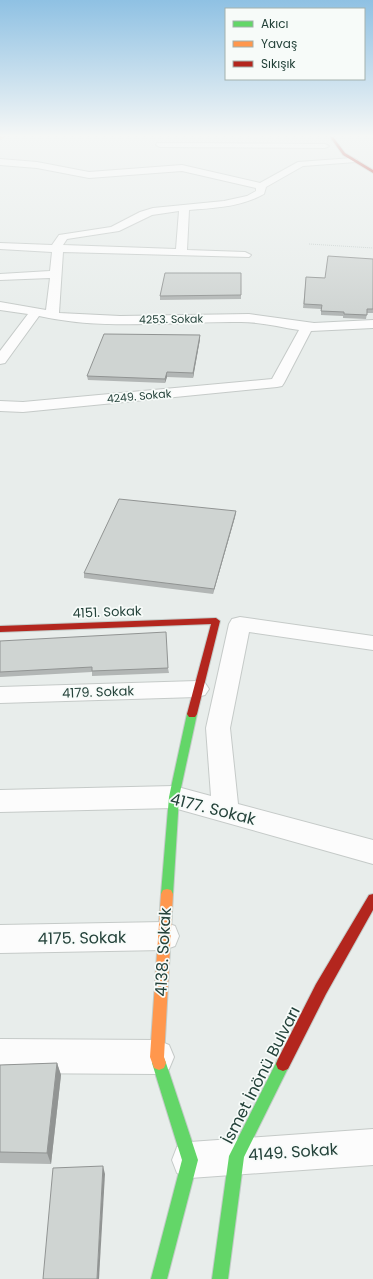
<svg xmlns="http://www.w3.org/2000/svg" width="373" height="1279" viewBox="0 0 373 1279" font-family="Poppins,sans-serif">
  <rect width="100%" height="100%" fill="#e8edeb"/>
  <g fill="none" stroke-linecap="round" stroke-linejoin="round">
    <defs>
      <g id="street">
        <path d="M 157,143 L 325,144 L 329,146 L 325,148 L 160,147 L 156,145 Z"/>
        <path d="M 353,158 L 357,160 L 356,162 L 303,166 L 266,187 L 264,194 C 241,207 215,208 189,210 L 187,250 L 245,252 L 251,255 L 249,257 L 63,252 L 59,313 L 120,316 L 249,314 L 314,323 L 373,320 L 373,328 L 311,331 L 284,383 L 282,386 L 277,387 L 23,412 L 0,411 L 0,401 L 23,402 L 272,379 L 299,330 C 280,327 261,322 241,322 C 174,321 106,331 39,316 L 5,363 L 0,364 L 0,351 L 28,314 L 0,310 L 0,302 L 46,310 L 50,278 L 0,280 L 0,274 L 50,271 L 52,252 L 0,249 L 0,243 L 52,245 L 59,235 L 111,227 L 140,212 L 153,208 L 224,201 L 247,196 L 256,191 L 256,188 L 182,171 L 89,178 L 37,168 L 0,165 L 0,159 L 37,162 L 89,172 L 182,165 L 260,183 L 298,162 ZM 179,211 L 176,249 L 63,245 L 67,239 L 119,231 L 152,215 Z"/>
        <path d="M 240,617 L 373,636 L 373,650 L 249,632 L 230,728 L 238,804 L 373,840 L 373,864 L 174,808 L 0,812 L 0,790 L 174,786 L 211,796 L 206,728 L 229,624 L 232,619 Z"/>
        <path d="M 197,681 L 205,683 L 209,689 L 205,695 L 197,697 L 0,703 L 0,687 Z"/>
        <path d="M 164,922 L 175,926 L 179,936 L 175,946 L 164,950 L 0,953 L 0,925 Z"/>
        <path d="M 0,1039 L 157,1040 L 169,1045 L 174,1057 L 169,1069 L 157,1074 L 0,1073 Z"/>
        <path d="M 373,1129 L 373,1165 L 190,1178 L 177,1173 L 172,1160 L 177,1147 L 190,1142 Z"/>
      </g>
      <g id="fast">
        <path d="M 192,710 L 195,711 L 197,714 L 179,797 L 173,894 L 171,898 L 167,899 L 163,898 L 161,894 L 169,797 L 187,714 L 189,711 Z"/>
        <path d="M 159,1056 L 164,1058 L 166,1063 L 198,1160 L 167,1279 L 151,1279 L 182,1160 L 152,1063 L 154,1058 Z"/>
        <path d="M 283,1057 L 288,1059 L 290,1064 L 244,1157 L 228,1279 L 212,1279 L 229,1156 L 278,1059 Z"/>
      </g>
      <g id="slow">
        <path d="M 0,137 L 4,137 L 0,139 Z"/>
        <path d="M 167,889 L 171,890 L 173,894 L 164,1057 L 166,1063 L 164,1068 L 159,1070 L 154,1068 L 150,1057 L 161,894 L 163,890 Z"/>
      </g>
      <g id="jam">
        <path d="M 330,137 L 333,137 L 345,153 L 373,170 L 373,173 L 343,155 Z"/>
        <path d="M 216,618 L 220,621 L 197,714 L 195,717 L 189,717 L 187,714 L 211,624 L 0,632 L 0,626 Z"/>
        <path d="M 373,894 L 373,910 L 326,994 L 288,1069 L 283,1071 L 278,1069 L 276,1064 L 278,1059 L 316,984 L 369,895 Z"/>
      </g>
    </defs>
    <use href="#street" stroke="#c5cac8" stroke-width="2"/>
    <use href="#fast" stroke="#c3cbc8" stroke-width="2"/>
    <use href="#slow" stroke="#c3cbc8" stroke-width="2"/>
    <use href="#jam" stroke="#c3cbc8" stroke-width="2"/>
    <path stroke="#c3ccca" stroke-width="1" stroke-dasharray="1 1" stroke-linecap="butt" d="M 309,244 L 373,248"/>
    <use href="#street" fill="#fcfcfc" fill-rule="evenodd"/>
    <use href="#fast" fill="#63d668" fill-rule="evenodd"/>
    <use href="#slow" fill="#ff974d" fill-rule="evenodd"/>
    <use href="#jam" fill="#b3261e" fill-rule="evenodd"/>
  </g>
  <g fill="#b2b6b5">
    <path d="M 373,259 L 373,313 L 367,313 L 366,319 L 343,318 L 343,316 L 321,315 L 321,309 L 303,308 L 306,277 L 325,278 Z"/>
    <path d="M 241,273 L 241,299 L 160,300 L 160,296 Z"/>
    <path d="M 200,339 L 193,378 L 167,377 L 165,383 L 88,380 L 87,376 Z"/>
    <path d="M 236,511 L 235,517 L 213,594 L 84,578 L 84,573 Z"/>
    <path d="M 0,641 L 168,668 L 169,673 L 92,676 L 92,672 L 0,677 Z"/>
    <path d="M 57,1063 L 61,1075 L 51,1164 L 0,1163 L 0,1065 Z"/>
  </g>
  <g fill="#919493">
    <path d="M 200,335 L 200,339 L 193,378 L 193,373 Z"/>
    <path d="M 167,372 L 167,377 L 165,383 L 165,379 Z"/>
    <path d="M 236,511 L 235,517 L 213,594 L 214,589 Z"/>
    <path d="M 57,1063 L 61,1075 L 51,1164 L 47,1153 Z"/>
    <path d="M 103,1166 L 105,1174 L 99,1279 L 97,1279 Z"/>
  </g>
  <g fill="#cfd4d2" stroke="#919493">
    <path d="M 328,256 L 373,259 L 373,309 L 367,309 L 367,315 L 344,314 L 344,312 L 321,311 L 322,305 L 304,304 L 306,277 L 325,278 Z"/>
    <path d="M 165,273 L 241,273 L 241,295 L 160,296 Z"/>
    <path d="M 104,334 L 200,335 L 193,373 L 167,372 L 165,379 L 87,376 Z"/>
    <path d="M 119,499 L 236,511 L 214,589 L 84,573 Z"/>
    <path d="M 166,632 L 168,668 L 92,671 L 92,667 L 0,672 L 0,641 Z"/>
    <path d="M 57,1063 L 47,1153 L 0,1152 L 0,1065 Z"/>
    <path d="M 103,1166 L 97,1279 L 43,1279 L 53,1168 Z"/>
  </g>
  <linearGradient id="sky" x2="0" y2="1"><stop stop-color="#8fc1e3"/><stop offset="0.43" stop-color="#f5f7f6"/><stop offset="1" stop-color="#f5f7f6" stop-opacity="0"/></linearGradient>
  <rect width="373" height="316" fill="url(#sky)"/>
  <g text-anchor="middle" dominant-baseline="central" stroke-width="3.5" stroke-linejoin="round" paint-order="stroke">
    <g font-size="11" fill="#24423a" stroke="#f7fbf9">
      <text transform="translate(171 319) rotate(-1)">4253. Sokak</text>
      <text transform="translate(139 396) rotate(-5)">4249. Sokak</text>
    </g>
    <g font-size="13" fill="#24423a" stroke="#f7fbf9">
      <text transform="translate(107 612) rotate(-2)">4151. Sokak</text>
      <text transform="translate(98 692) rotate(-2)">4179. Sokak</text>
    </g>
    <g font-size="16" fill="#24423a" stroke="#f7fbf9">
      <text transform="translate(213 809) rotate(14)">4177. Sokak</text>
      <text transform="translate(82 938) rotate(-1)">4175. Sokak</text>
      <text transform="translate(163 952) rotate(-87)">4138. Sokak</text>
      <text transform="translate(261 1075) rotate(-63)">İsmet İnönü Bulvarı</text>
      <text transform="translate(293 1152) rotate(-4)">4149. Sokak</text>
    </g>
  </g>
  <rect x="225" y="8" width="140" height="72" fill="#f7fbf9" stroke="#a3b1ad"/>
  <rect x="233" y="21" width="20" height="6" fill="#63d668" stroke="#a3b1ad"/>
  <text x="261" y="28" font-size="12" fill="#24423a">Akıcı</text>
  <rect x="233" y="41" width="20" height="6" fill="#ff974d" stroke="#a3b1ad"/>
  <text x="261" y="48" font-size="12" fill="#24423a">Yavaş</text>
  <rect x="233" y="61" width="20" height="6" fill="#b3261e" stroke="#a3b1ad"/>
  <text x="261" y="68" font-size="12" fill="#24423a">Sıkışık</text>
</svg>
